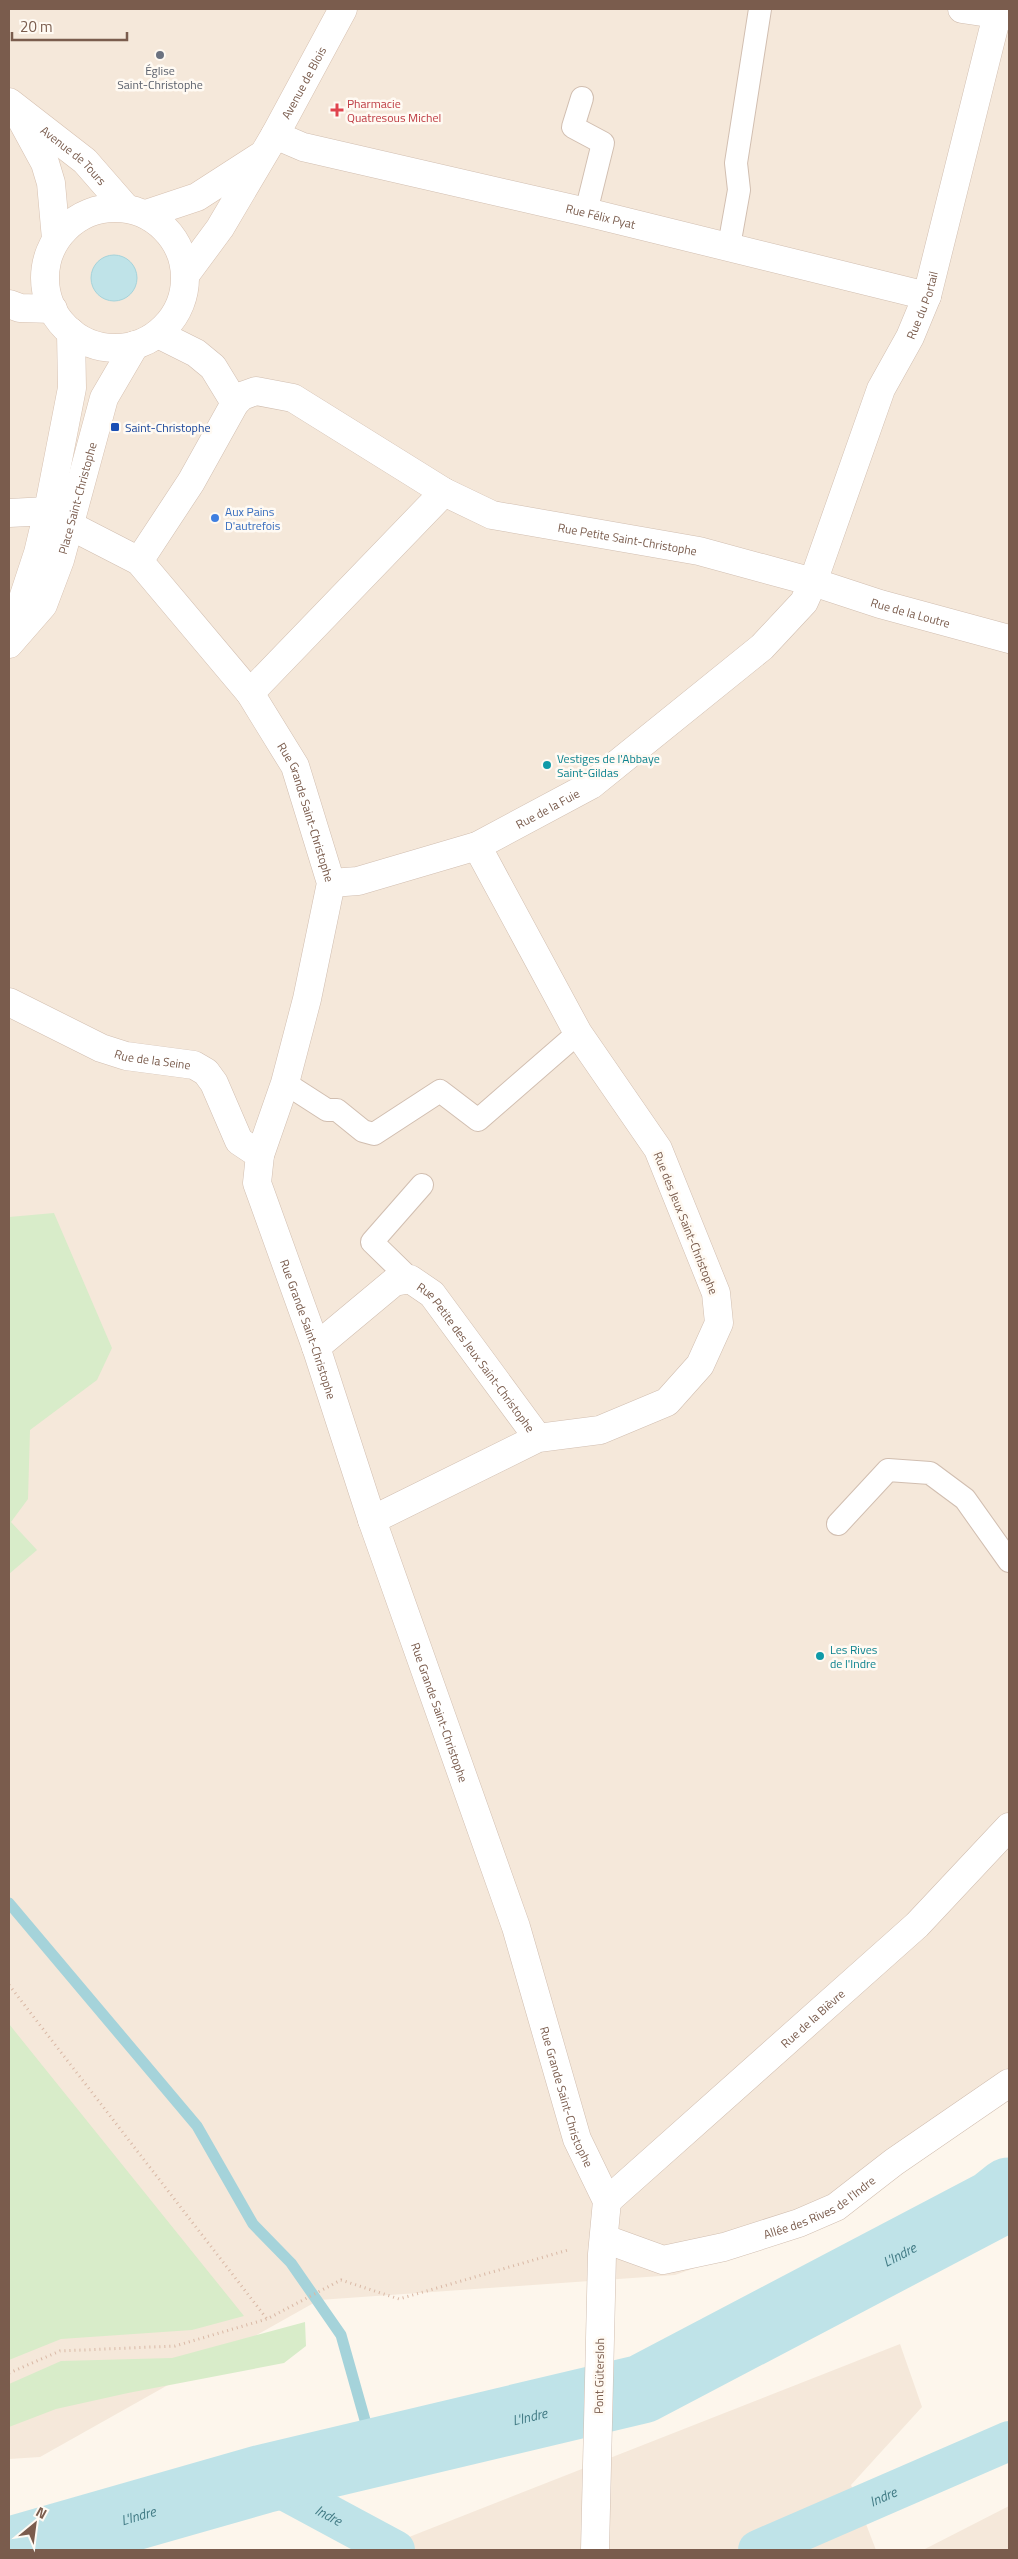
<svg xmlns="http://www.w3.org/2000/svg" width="1018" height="2559" viewBox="0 0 1018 2559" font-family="'Titillium Web',sans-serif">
  <rect width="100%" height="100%" fill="#fdf6ec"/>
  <g fill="#f5e8da">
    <path d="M 9,9 L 1009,9 L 1009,2089 L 849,2213 L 675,2275 L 319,2300 L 40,2457 L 9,2459 Z"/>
    <path d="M 900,2344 L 922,2407 L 851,2485 L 876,2550 L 376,2550 Z"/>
    <path d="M 1009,2506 L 1009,2550 L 923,2550 Z"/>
  </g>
  <g fill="#d8ecc9">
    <path d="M 54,1213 L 112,1348 L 97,1380 L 30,1430 L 28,1499 L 11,1522 L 37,1550 L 9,1574 L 9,1217 Z"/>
    <path d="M 9,2024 L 244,2316 L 192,2330 L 61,2339 L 9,2360 Z"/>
    <path d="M 305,2322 L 306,2346 L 284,2363 L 128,2393 L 56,2409 L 9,2427 L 9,2384 L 61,2361 L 172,2358 Z"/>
  </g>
  <circle fill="#bfe3e8" stroke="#a5d3da" cx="114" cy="278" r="23"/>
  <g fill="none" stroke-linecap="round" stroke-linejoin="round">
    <path stroke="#a5d3da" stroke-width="11" d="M 9,1903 L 197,2126 L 253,2224 L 291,2263 L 341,2335 L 374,2452"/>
    <g stroke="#bfe3e8" stroke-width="40">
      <path id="s1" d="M 263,2479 L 395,2550"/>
      <path id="s2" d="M 758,2550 L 1009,2441"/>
    </g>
    <path stroke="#bfe3e8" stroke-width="69" id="s3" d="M 15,2550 L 263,2479 L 642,2389 L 994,2204 L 1009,2192"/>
    <defs>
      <g id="lane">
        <path d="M 582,98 L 573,127 L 603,143 L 586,212"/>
        <path d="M 729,246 L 739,190 L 736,163 L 760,9"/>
        <path d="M 285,1083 L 327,1110 L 337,1110 L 363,1131 L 374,1134 L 440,1091 L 478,1120 L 578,1033"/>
        <path d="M 410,1279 L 372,1242 L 422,1185"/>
        <path d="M 838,1524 L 888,1470 L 930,1473 L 965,1499 L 1009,1561"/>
      </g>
      <g id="street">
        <path d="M 962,9 L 1009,16"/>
        <path id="s4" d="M 275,135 L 303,147 L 586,212 L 927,296"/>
        <path d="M 158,334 L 196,353 L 213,367 L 235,403"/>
        <path d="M 9,513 L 48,511"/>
        <path id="s5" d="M 69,525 L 139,561 L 250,693 L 295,766 L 331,883 L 307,999 L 285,1083 L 260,1155 L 257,1183 L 316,1347 L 372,1520 L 516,1927 L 577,2139 L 607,2201 L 602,2254 L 595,2550"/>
        <path id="s6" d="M 139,561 L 191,482 L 235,403 L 242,396 L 256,391 L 293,398 L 444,492 L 492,515 L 699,551 L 813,582 L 880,604 L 1009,639"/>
        <path d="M 250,693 L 444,492"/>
        <path id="s7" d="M 331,883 L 358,881 L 477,846 L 591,785 L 762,647 L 804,602 L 813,582 L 881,389 L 910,337 L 927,296 L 997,15"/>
        <path id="s8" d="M 9,1002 L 101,1048 L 126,1056 L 194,1065 L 206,1072 L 214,1083 L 239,1141 L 260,1155"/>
        <path id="s9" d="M 316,1347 L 394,1282 L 410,1279 L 432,1294 L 538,1438"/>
        <path d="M 372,1520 L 538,1438 L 600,1430 L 667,1402 L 700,1365 L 719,1323 L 716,1293 L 658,1149 L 578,1033 L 477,846"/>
        <path id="s10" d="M 607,2201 L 917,1925 L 1009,1827"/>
        <path id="s11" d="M 605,2239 L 663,2260 L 724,2247 L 799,2223 L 836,2207 L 894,2162 L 1009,2083"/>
      </g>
      <g id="secondary">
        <path id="s12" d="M 9,102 L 85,161 L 126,208"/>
        <path d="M 20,117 L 45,163 L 51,183 L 56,239"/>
        <circle cx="115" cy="278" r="70"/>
        <path d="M 146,214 L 197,197 L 259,157"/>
        <path id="s13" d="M 186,274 L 220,228 L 275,135 L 343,9"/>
        <path d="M 9,304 L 20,308 L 53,309"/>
        <path d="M 10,638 L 38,553 L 48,511 L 72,388 L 71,332"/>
        <path id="s14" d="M 9,644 L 43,605 L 60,560 L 104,398 L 135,345"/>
      </g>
    </defs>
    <use href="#lane" stroke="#d1beb0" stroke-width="24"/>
    <use href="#street" stroke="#d1beb0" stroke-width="29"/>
    <use href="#secondary" stroke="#d6c0b0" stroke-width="29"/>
    <g stroke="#d9b8a5" stroke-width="3" stroke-dasharray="1 4" stroke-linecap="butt">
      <path d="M 9,1985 L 267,2319"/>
      <path d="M 9,2373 L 60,2351 L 175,2346 L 267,2319 L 341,2280 L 399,2299 L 568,2250"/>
    </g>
    <use href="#lane" stroke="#fff" stroke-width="22"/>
    <use href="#street" stroke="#fff" stroke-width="28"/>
    <use href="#secondary" stroke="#fff" stroke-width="28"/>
  </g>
  <circle fill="#6b7280" stroke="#fffaf3" stroke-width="2" cx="160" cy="55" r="5"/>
  <path fill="#e0444e" stroke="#fffaf3" stroke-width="2" d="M334.5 102.5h5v5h5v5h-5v5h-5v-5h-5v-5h5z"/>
  <rect fill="#1a4fb4" stroke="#fffaf3" stroke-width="2" x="110" y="422" width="10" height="10" rx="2.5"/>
  <circle fill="#3f7fe0" stroke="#fffaf3" stroke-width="2" cx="215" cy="518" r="5"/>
  <g fill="#0f9aa8" stroke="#fffaf3" stroke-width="2">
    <circle cx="547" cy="765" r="5"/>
    <circle cx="820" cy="1656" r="5"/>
  </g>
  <g text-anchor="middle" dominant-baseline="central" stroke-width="5" stroke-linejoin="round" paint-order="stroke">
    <g font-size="12" fill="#5b616d" stroke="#fffaf3">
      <text x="160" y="70">Église<tspan x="160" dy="14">Saint-Christophe</tspan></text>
    </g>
    <g font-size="12" fill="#7a5c4d" stroke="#fffaf3">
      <text stroke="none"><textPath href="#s13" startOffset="225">Avenue de Blois</textPath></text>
      <text stroke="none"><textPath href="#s12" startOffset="84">Avenue de Tours</textPath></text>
      <text stroke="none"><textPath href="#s4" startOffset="336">Rue Félix Pyat</textPath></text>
      <text stroke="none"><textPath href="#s7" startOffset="882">Rue du Portail</textPath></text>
      <text stroke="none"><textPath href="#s14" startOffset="164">Place Saint-Christophe</textPath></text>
      <text stroke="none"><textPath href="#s6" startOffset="616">Rue Petite Saint-Christophe</textPath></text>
      <text stroke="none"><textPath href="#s6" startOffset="909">Rue de la Loutre</textPath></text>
      <text stroke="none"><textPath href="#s7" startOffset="231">Rue de la Fuie</textPath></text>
      <text stroke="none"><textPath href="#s5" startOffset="384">Rue Grande Saint-Christophe</textPath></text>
      <text stroke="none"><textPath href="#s8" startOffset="156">Rue de la Seine</textPath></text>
      <text transform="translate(686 1223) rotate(68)">Rue des Jeux Saint-Christophe</text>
      <text stroke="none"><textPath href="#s5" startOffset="924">Rue Grande Saint-Christophe</textPath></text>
      <text stroke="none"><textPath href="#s9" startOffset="221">Rue Petite des Jeux Saint-Christophe</textPath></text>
      <text stroke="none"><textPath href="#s5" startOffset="1329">Rue Grande Saint-Christophe</textPath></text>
      <text stroke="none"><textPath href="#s10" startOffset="275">Rue de la Bièvre</textPath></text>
      <text stroke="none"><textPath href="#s5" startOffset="1734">Rue Grande Saint-Christophe</textPath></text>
      <text stroke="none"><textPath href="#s11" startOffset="228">Allée des Rives de l'Indre</textPath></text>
      <text transform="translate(599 2376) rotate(-89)">Pont Gütersloh</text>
    </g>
    <g font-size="12" fill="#be3a42" stroke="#fffaf3" text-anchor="start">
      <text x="347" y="103">Pharmacie<tspan x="347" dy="14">Quatresous Michel</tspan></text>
    </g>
    <g font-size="12" fill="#164399" stroke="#fffaf3" text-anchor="start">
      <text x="125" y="427">Saint-Christophe</text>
    </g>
    <g font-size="12" fill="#366cbe" stroke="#fffaf3" text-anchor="start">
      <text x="225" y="511">Aux Pains<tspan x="225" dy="14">D'autrefois</tspan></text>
    </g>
    <g font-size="12" fill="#0d838f" stroke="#fffaf3" text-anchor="start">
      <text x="557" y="758">Vestiges de l'Abbaye<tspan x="557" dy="14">Saint-Gildas</tspan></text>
      <text x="830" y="1649">Les Rives<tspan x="830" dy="14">de l'Indre</tspan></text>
    </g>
    <g font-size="14" font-style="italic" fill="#437c86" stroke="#fffaf3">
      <text stroke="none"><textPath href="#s3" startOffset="938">L'Indre</textPath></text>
      <text stroke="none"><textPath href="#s3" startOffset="532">L'Indre</textPath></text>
      <text stroke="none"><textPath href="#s2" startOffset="136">Indre</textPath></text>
      <text stroke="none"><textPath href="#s1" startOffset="75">Indre</textPath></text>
      <text stroke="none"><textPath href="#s3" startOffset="128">L'Indre</textPath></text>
    </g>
  </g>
  <rect width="1018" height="2559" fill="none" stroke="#7a5c4d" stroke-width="20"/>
  <g transform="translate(35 2524) rotate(29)" stroke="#fffaf3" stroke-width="4" paint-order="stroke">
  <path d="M0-4L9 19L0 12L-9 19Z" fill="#7a5c4d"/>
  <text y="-8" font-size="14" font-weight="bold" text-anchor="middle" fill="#7a5c4d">N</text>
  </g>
  <path d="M12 32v8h115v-8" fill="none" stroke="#7a5c4d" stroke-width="2.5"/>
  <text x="20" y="32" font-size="15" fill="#7a5c4d" stroke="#fffaf3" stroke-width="4" paint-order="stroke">20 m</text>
</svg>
